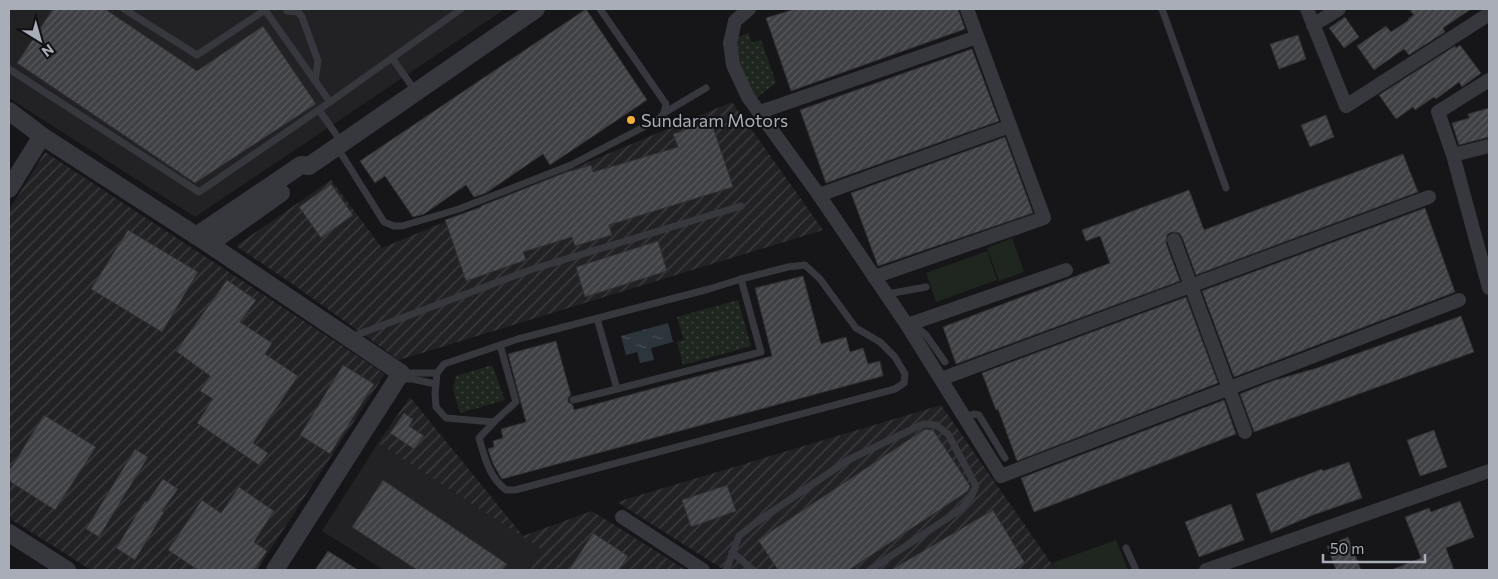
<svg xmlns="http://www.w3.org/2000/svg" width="1498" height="579" viewBox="0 0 1498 579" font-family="Commissioner,sans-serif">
  <defs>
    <pattern id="industrial-furrows" width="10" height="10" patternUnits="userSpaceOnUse" patternTransform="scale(1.25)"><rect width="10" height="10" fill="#222225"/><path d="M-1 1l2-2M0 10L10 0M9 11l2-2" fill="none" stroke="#3f3f43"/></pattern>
    <pattern id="park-dots" width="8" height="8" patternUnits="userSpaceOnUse" patternTransform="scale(1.25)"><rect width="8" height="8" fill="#1e261f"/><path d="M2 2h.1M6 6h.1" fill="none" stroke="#3c433d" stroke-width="1.8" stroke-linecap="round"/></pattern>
    <pattern id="water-ripples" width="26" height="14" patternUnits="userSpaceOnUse" patternTransform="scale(1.25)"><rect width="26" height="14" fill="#2c353c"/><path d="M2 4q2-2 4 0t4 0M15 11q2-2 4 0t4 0" fill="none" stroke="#485056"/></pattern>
    <pattern id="building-hatch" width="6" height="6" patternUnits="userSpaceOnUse" patternTransform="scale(1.25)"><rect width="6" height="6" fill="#404145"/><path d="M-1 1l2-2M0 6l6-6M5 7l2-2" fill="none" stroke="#595a5e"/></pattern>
  </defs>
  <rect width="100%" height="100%" fill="#161618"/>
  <g fill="#222225">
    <path d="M 9,9 L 505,9 L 195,217 L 9,98 Z"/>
    <path d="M 378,443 L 544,550 L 530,570 L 384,570 L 322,531 Z"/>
  </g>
  <g fill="url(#industrial-furrows)">
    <path d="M 732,102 L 823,230 L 399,360 L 294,285 L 236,246 L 331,180 L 382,248 Z"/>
    <path d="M 45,152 L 385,374 L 257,570 L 91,570 L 9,518 L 9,210 Z"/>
    <path d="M 410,397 L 523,536 L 592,511 L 686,570 L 530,570 L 543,550 L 378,443 Z"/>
    <path d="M 941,405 L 1056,570 L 724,570 L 617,502 Z"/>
  </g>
  <g fill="url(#park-dots)">
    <path d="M 748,33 L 752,43 L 761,40 L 776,83 L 755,99 L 742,77 L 736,45 L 738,37 Z"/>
    <path d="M 738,300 L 751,346 L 683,365 L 677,342 L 684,340 L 677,317 Z"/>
    <path d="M 492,365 L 505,400 L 460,413 L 453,389 L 456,376 Z"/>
  </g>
  <g fill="#1e261f">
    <path d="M 1012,238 L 1024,272 L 999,281 L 987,248 Z"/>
    <path d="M 987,251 L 997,280 L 936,302 L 926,273 Z"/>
    <path d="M 1116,540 L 1128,570 L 1056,570 L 1052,563 Z"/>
  </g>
  <path fill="url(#water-ripples)" d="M 668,323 L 673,342 L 651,348 L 654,360 L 640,363 L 637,352 L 626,355 L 621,336 Z"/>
  <g fill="url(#building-hatch)" stroke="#303034">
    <path d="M 53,9 L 105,9 L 197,71 L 263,26 L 316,104 L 195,183 L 17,63 Z"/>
    <path d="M 586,9 L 647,100 L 550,165 L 543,154 L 486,193 L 474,197 L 466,185 L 424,214 L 413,217 L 385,176 L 375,183 L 360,161 Z"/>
    <path d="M 795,9 L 958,9 L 965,29 L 791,91 L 766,18 Z"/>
    <path d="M 1409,9 L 1471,9 L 1443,28 L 1445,32 L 1409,55 L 1404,49 L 1374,70 L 1357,46 L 1386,26 L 1391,32 L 1409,20 L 1408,19 L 1414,15 Z"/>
    <path d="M 1345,17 L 1359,37 L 1344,48 L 1329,28 Z"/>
    <path d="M 1298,35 L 1306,59 L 1279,69 L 1270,44 Z"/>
    <path d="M 1460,45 L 1481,73 L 1462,87 L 1459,82 L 1436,99 L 1434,97 L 1415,110 L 1413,107 L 1396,119 L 1379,95 L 1455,46 L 1456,48 Z"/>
    <path d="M 972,49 L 999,121 L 826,183 L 800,110 Z"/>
    <path d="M 1489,108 L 1489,137 L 1459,145 L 1452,123 L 1469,118 L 1468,114 Z"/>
    <path d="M 1326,115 L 1334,137 L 1310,147 L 1301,125 Z"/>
    <path d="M 711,121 L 733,187 L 609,225 L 612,235 L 575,246 L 572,237 L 523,252 L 526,260 L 466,281 L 445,220 L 481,207 L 481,206 L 564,173 L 591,165 L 593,172 L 678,147 L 673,134 Z"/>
    <path d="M 1005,137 L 1033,213 L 878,266 L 851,193 Z"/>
    <path d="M 1403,154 L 1418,192 L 1196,275 L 1182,237 L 1179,233 L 1171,232 L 1167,235 L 1166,243 L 1180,281 L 956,364 L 943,327 L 1110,263 L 1100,236 L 1086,241 L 1082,230 L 1189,190 L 1204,230 Z"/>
    <path d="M 331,184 L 353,215 L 321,238 L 299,207 Z"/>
    <path d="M 1425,208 L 1455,292 L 1234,377 L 1202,291 Z"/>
    <path d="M 128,230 L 198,272 L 162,332 L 91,289 Z"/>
    <path d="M 658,241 L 667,271 L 585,297 L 576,267 Z"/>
    <path d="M 803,276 L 821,344 L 846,337 L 850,352 L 863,348 L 868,364 L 880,361 L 883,376 L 502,479 L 500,476 L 493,464 L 488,449 L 494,447 L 493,441 L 503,438 L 501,429 L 526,422 L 508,354 L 556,341 L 571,395 L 568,398 L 568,402 L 573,405 L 574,410 L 772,356 L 755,288 Z"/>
    <path d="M 227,280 L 256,300 L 240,322 L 272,343 L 265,354 L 298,376 L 253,443 L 268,453 L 259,465 L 197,423 L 213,399 L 200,391 L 210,376 L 176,351 Z"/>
    <path d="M 1186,297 L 1218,383 L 1017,461 L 998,409 L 996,410 L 982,373 Z"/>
    <path d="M 1461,316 L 1474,352 L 1254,432 L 1240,394 L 1272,381 L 1317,368 Z"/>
    <path d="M 343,365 L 374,384 L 330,454 L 300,435 Z"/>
    <path d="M 1224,400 L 1236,434 L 1034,512 L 1021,478 Z"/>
    <path d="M 404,413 L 413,419 L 409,426 L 424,436 L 414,449 L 390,433 Z"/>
    <path d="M 44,415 L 96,447 L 55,510 L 9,481 L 9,471 Z"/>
    <path d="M 925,429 L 933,430 L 968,483 L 970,486 L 968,491 L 849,570 L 778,570 L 758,540 Z"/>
    <path d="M 1434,430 L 1447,467 L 1420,476 L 1407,440 Z"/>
    <path d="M 135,449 L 148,457 L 99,537 L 86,529 Z"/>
    <path d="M 1349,462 L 1362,498 L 1313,515 L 1271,533 L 1256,494 L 1322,469 L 1323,471 Z"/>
    <path d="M 163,479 L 178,489 L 162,511 L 164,512 L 135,560 L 116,548 L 145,501 L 147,502 Z"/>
    <path d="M 383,480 L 507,564 L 502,570 L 417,570 L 352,527 Z"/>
    <path d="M 727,485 L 736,511 L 691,527 L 682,500 Z"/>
    <path d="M 239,487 L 274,511 L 254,542 L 267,551 L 254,570 L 198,570 L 168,550 L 202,500 L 221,513 Z"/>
    <path d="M 1460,501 L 1474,537 L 1446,548 L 1454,570 L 1391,570 L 1421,558 L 1405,517 L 1429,508 L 1431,512 Z"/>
    <path d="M 1231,504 L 1244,540 L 1199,557 L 1185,522 Z"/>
    <path d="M 993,510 L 1025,563 L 1013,570 L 891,570 Z"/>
    <path d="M 593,533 L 628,556 L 619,570 L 569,570 Z"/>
    <path d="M 1348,537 L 1361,570 L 1336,570 L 1327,546 Z"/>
    <path d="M 328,551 L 358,570 L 315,570 Z"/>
  </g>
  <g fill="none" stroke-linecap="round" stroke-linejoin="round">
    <g stroke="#37383d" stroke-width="7">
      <path d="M 1162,9 L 1226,188"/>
      <path d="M 287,11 L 298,12 L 302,17 L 318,61 L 315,81"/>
      <path d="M 392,58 L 416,92"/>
      <path d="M 9,69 L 199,192 L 330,102 L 265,10 L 197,55 L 124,9"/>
      <path d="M 330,102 L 461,9"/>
      <path d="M 319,110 L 342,143"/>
      <path d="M 664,113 L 706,88"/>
      <path d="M 337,147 L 384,222 L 394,226 L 402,226 L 459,209 L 571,165 L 659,119 L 664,113 L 666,104 L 600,9"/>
      <path d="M 885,293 L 893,293 L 926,287"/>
      <path d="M 597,318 L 617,389 L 761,352 L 741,279"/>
      <path d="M 911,332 L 919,329 L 926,335 L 945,362"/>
      <path d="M 351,337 L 530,270 L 741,206"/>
      <path d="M 401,373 L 437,373"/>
      <path d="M 399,379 L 412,379 L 436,384"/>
      <path d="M 573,400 L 617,389"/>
      <path d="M 964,417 L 974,414 L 979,415 L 1005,458"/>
      <path d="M 493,422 L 446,418 L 436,407 L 435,393 L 437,373 L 444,364 L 518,339 L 709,289 L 741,279 L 788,267 L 805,265 L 820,279 L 856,328 L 880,342 L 895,357 L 905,374 L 904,383 L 895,389 L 515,490 L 506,490 C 489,477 485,458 479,438 L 496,420 L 516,402 L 500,345"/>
      <path d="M 1126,548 L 1136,570"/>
      <path d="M 732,552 L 753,570"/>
      <path d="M 726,570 L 739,536 L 754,524 L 848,460 L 923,424 L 936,425 L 948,434 L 976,486 L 971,497 L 961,509 L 870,570"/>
    </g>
    <g stroke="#37383d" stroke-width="14">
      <path d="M 749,9 L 735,21 L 730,43 L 733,65 L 748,97 L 819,195 L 907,325 L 1001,476 L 1459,300"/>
      <path d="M 1307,9 L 1346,106 L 1489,14"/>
      <path d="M 1313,25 L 1339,9"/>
      <path d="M 1489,80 L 1438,112 L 1453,155 L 1489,288"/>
      <path d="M 760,112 L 977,37"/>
      <path d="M 1453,155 L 1489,146"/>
      <path d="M 819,195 L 1010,126"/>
      <path d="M 1174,240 L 1245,432"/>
      <path d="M 874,277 L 1044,218 L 967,9"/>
      <path d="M 907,325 L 1066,270"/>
      <path d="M 941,379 L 1429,197"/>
      <path d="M 622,517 L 703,570"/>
      <path d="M 1206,570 L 1489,471"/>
    </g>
    <g stroke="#37383d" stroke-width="18">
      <path d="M 9,111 L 42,136 L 209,244 L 401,373 L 275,570"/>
      <path d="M 9,189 L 42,136"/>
      <path d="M 196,236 L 301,165 L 309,166 L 536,9"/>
      <path d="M 209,244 L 281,193"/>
      <path d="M 9,533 L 67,570"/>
    </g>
  </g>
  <circle fill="#f2b134" stroke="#111113" stroke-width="2" cx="631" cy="120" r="5"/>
  <g text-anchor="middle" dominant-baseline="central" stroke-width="4" stroke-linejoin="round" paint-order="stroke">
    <g font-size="18" fill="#a8adb8" stroke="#111113" text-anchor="start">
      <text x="641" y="120">Sundaram Motors</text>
    </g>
  </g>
  <rect width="1498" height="579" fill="none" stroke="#a8adb8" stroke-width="20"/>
  <g transform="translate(40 40) rotate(143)" stroke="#111113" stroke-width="4" paint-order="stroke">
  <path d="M0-4L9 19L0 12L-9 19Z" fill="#a8adb8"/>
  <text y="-8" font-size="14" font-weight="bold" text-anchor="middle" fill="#a8adb8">N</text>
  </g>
  <path d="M1323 554v8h102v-8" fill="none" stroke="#a8adb8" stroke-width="2.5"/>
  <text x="1330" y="554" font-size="15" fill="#a8adb8" stroke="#111113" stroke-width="4" paint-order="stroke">50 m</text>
</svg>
